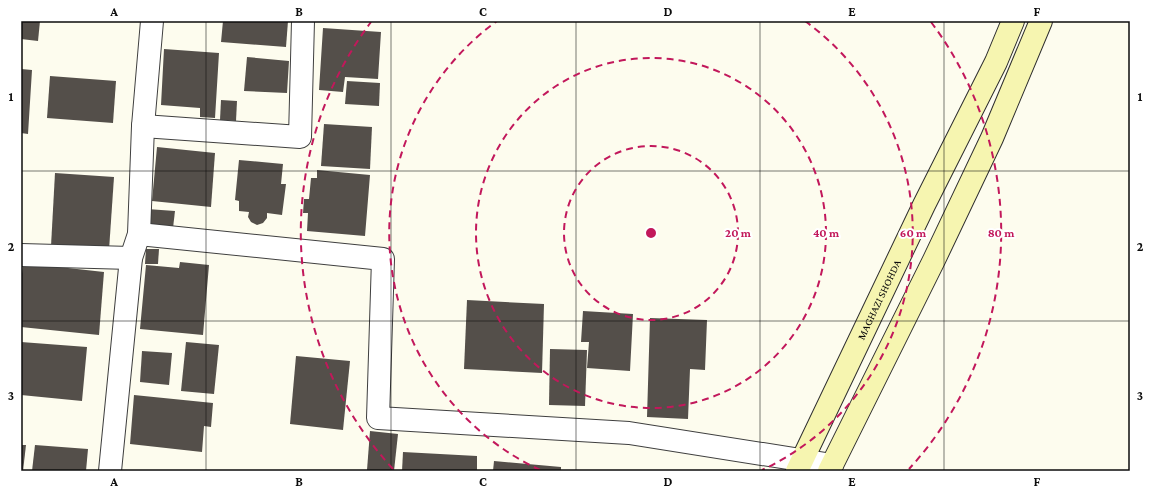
<svg xmlns="http://www.w3.org/2000/svg" width="1151" height="492" viewBox="0 0 1151 492" font-family="'Crimson Pro',serif">
  <rect width="100%" height="100%" fill="#fdfcee"/>
  <g fill="#544f4a">
    <path d="M 21,21 L 40,21 L 38,41 L 21,39 Z"/>
    <path d="M 223,21 L 288,21 L 286,47 L 221,42 Z"/>
    <path d="M 323,28 L 381,32 L 378,79 L 345,77 L 343,92 L 319,90 Z"/>
    <path d="M 164,49 L 219,53 L 215,118 L 200,117 L 200,108 L 161,105 Z"/>
    <path d="M 247,57 L 289,61 L 287,93 L 244,91 Z"/>
    <path d="M 21,69 L 32,70 L 28,134 L 21,133 Z"/>
    <path d="M 50,76 L 116,81 L 113,123 L 47,118 Z"/>
    <path d="M 347,81 L 380,83 L 379,106 L 345,104 Z"/>
    <path d="M 221,100 L 237,101 L 236,121 L 220,120 Z"/>
    <path d="M 324,124 L 372,127 L 370,169 L 321,166 Z"/>
    <path d="M 157,147 L 215,153 L 211,207 L 152,201 Z"/>
    <path d="M 239,160 L 283,164 L 281,184 L 286,184 L 282,215 L 267,213 L 267,218 L 263,223 L 257,225 L 251,222 L 248,217 L 249,212 L 239,211 L 239,201 L 235,200 Z"/>
    <path d="M 317,170 L 370,175 L 365,236 L 307,231 L 308,213 L 303,213 L 304,199 L 309,199 L 311,178 L 317,178 Z"/>
    <path d="M 55,173 L 114,177 L 109,250 L 51,246 Z"/>
    <path d="M 147,209 L 175,211 L 173,228 L 146,225 Z"/>
    <path d="M 146,249 L 159,249 L 158,264 L 145,264 Z"/>
    <path d="M 180,262 L 209,265 L 203,335 L 140,329 L 146,265 L 179,268 Z"/>
    <path d="M 23,263 L 104,272 L 99,335 L 21,327 L 21,285 Z"/>
    <path d="M 467,300 L 544,304 L 542,373 L 464,369 Z"/>
    <path d="M 583,311 L 633,314 L 630,371 L 587,368 L 589,342 L 581,342 Z"/>
    <path d="M 650,318 L 707,320 L 705,370 L 690,369 L 688,419 L 647,417 Z"/>
    <path d="M 21,342 L 87,347 L 82,401 L 21,395 Z"/>
    <path d="M 186,342 L 219,345 L 214,394 L 181,391 Z"/>
    <path d="M 550,349 L 587,350 L 585,406 L 549,405 Z"/>
    <path d="M 142,351 L 172,353 L 169,385 L 140,382 Z"/>
    <path d="M 296,356 L 350,361 L 343,430 L 290,424 Z"/>
    <path d="M 134,395 L 213,403 L 211,427 L 204,426 L 202,452 L 130,444 Z"/>
    <path d="M 370,431 L 398,434 L 394,471 L 367,470 Z"/>
    <path d="M 21,445 L 26,445 L 23,471 L 21,471 Z"/>
    <path d="M 35,445 L 88,449 L 86,471 L 32,471 Z"/>
    <path d="M 403,452 L 477,456 L 477,471 L 402,471 Z"/>
    <path d="M 494,461 L 561,467 L 561,471 L 493,471 Z"/>
  </g>
  <g fill="none" stroke-linecap="round" stroke-linejoin="round">
    <defs>
      <g id="street">
        <path d="M 143,126 L 300,137 L 303,21"/>
        <path d="M 139,234 L 383,259 L 378,418 L 629,433 L 832,465"/>
        <path d="M 21,255 L 131,258"/>
        <path d="M 110,471 L 131,258 L 139,234 L 143,126 L 152,21"/>
      </g>
      <g id="secondary">
        <path id="s1" d="M 797,471 L 924,205 L 996,62 L 1013,21"/>
        <path d="M 829,471 L 934,260 L 992,138 L 1041,21"/>
      </g>
    </defs>
    <use href="#street" stroke="#3f3f3f" stroke-width="24"/>
    <use href="#secondary" stroke="#2e2e2e" stroke-width="24"/>
    <use href="#street" stroke="#fff" stroke-width="22"/>
    <use href="#secondary" stroke="#f6f5b0" stroke-width="22"/>
  </g>
  <path fill="none" stroke="#0c0c0c" stroke-width="1" stroke-opacity="0.55" d="M 206,21 L 206,471M 391,21 L 391,471M 576,21 L 576,471M 760,21 L 760,471M 944,21 L 944,471M 21,171 L 1130,171M 21,321 L 1130,321"/>
  <g fill="none" stroke="#c2185b" stroke-width="2" stroke-dasharray="7 5">
    <circle cx="651" cy="233" r="87"/>
    <circle cx="651" cy="233" r="175"/>
    <path d="M540 470A262 262 0 0 1 497 21M805 21A262 262 0 0 1 762 470"/>
    <path d="M393 469A350 350 0 0 1 371 22M931 22A350 350 0 0 1 909 469"/>
  </g>
  <g text-anchor="middle" dominant-baseline="central" stroke-width="4" stroke-linejoin="round" paint-order="stroke">
    <g font-size="11" fill="#0c0c0c" stroke="#fff">
      <text stroke="none"><textPath href="#s1" startOffset="190">MAGHAZI SHOHDA</textPath></text>
    </g>
  </g>
  <circle cx="651" cy="233" r="6" fill="#c2185b" stroke="#fff" stroke-width="2"/>
  <g font-size="12" text-anchor="middle" font-weight="bold" fill="#c2185b" stroke="#fff" stroke-width="4" stroke-linejoin="round" paint-order="stroke">
    <text x="738" y="237">20 m</text>
    <text x="826" y="237">40 m</text>
    <text x="913" y="237">60 m</text>
    <text x="1001" y="237">80 m</text>
  </g>
  <rect width="1151" height="492" fill="none" stroke="#ffffff" stroke-width="44"/>
  <rect x="22" y="22" width="1107" height="448" fill="none" stroke="#0c0c0c" stroke-width="1.5"/>
  <g font-size="13" text-anchor="middle" font-weight="bold" fill="#0c0c0c">
    <text x="114" y="16">A</text>
    <text x="299" y="16">B</text>
    <text x="483" y="16">C</text>
    <text x="668" y="16">D</text>
    <text x="852" y="16">E</text>
    <text x="1037" y="16">F</text>
    <text x="11" y="101">1</text>
    <text x="1140" y="101">1</text>
    <text x="11" y="251">2</text>
    <text x="1140" y="251">2</text>
    <text x="11" y="400">3</text>
    <text x="1140" y="400">3</text>
    <text x="114" y="486">A</text>
    <text x="299" y="486">B</text>
    <text x="483" y="486">C</text>
    <text x="668" y="486">D</text>
    <text x="852" y="486">E</text>
    <text x="1037" y="486">F</text>
  </g>
</svg>
